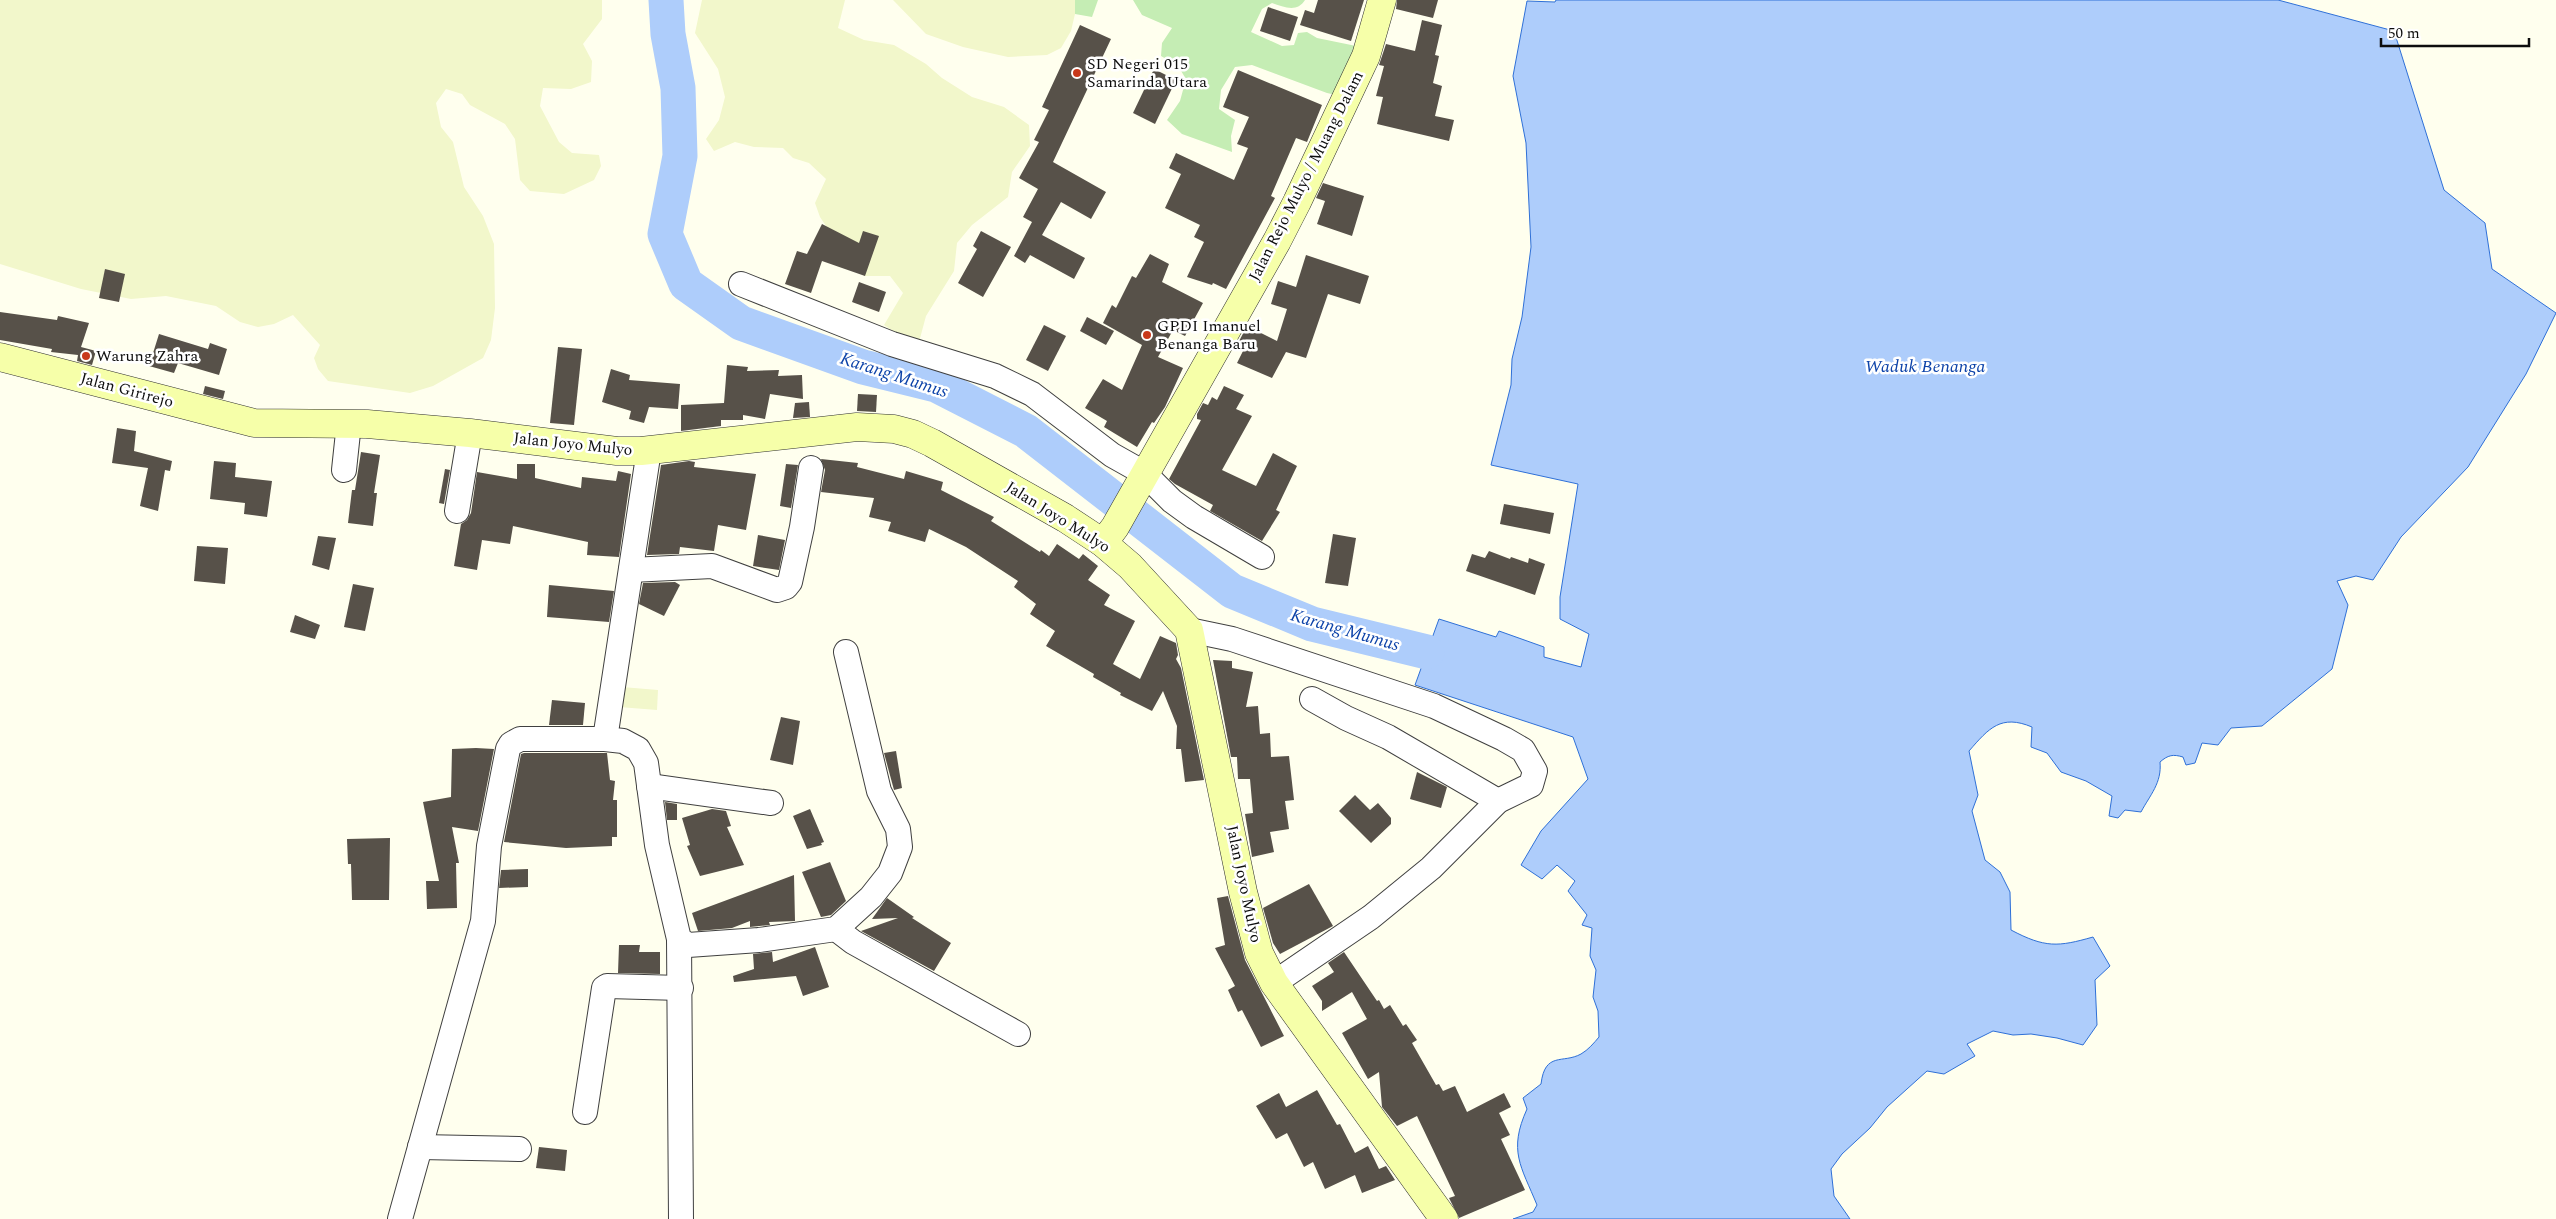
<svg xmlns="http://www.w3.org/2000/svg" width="2556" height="1219" viewBox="0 0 2556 1219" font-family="Spectral,serif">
  <rect width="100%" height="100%" fill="#ffe"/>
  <g fill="#f2f7cb">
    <path d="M 0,0 L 602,0 L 602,19 L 583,44 L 592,61 L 591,82 L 571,89 L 543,88 L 540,106 L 559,142 L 572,153 L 599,155 L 601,166 L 594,180 L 564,194 L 530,191 L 520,180 L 515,139 L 505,124 L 470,105 L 462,94 L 446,89 L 436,103 L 441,127 L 453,142 L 464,187 L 483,216 L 494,244 L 495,308 L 491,340 L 483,358 L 433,386 L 410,393 L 328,381 L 318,369 L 314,358 L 320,345 L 293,315 L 274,324 L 258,327 L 240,322 L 216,306 L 166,296 L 131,299 L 81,289 L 0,264 Z"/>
    <path d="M 702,0 L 845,0 L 838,28 L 864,40 L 894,45 L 926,64 L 942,78 L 972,97 L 1004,107 L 1029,125 L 1030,146 L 1012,172 L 1008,197 L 972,225 L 957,243 L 954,271 L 926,316 L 919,342 L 899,335 L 884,325 L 903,293 L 890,276 L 865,276 L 856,271 L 820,217 L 815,203 L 826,179 L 809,163 L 793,158 L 783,148 L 754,147 L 735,142 L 714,151 L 706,139 L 719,120 L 725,97 L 718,69 L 695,33 Z"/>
    <path d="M 893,0 L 1075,0 L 1075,14 L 1071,31 L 1061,48 L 1047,55 L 1008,57 L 963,47 L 926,34 Z"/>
    <path d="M 622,687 L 658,690 L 657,710 L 619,707 Z"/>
  </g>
  <g fill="#c5edb4">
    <path d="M 1075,0 L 1098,0 L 1092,17 L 1075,14 Z"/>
    <path d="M 1133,0 L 1305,0 C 1297,13 1284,7 1272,3 L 1262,9 L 1251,32 L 1282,46 L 1294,45 L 1298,33 L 1307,32 L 1317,38 L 1361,47 L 1341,96 L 1327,93 L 1252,65 L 1235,67 L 1221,90 L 1219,109 L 1235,120 L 1231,136 L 1232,152 L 1182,134 L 1167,120 L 1180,101 L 1186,79 L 1178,66 L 1161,56 L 1162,43 L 1172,28 L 1142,15 Z"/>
  </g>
  <path fill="#aecdfb" stroke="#2f70d7" d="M 1556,0 L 2278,0 L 2394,31 L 2444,190 L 2485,223 L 2492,269 L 2556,313 L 2526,374 L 2468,467 L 2401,537 L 2373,580 L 2356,576 L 2337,581 L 2348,605 L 2332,669 L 2262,726 L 2231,728 L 2218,745 L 2202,743 L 2195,763 L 2186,765 L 2183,757 C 2173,754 2168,755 2160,762 C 2162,783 2150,795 2141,812 L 2125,810 L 2118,818 L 2109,816 L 2112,796 L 2086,781 L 2061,772 L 2047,753 L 2031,747 L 2032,727 C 2001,714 1989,728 1969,751 L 1978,795 L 1972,811 L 1985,860 L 2000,872 L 2010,892 L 2011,930 C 2045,948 2058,947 2093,937 L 2110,966 L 2095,980 L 2097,1025 L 2083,1045 L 2057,1038 L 2031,1034 L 2013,1035 L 1993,1031 L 1967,1044 L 1975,1056 L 1944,1074 L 1927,1071 L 1887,1107 L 1870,1128 L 1842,1154 L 1831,1169 L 1834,1196 L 1850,1219 L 1513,1219 L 1533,1212 L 1537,1205 C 1521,1166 1508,1151 1527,1109 L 1523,1098 L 1541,1084 C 1545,1051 1563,1064 1581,1054 C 1588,1050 1594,1043 1599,1037 L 1598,1011 L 1593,997 L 1596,970 L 1590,956 L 1592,928 L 1582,925 L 1587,915 L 1568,891 L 1575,881 L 1557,865 L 1542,879 L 1521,865 L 1541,831 L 1588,779 L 1573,737 L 1415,685 L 1439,619 L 1496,637 L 1499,631 L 1544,647 L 1544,657 L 1581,667 L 1589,634 L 1560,619 L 1560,597 L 1578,484 L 1491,465 L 1511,385 L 1512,359 L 1522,317 L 1531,247 L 1526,143 L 1513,76 L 1527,1 L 1555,2 Z"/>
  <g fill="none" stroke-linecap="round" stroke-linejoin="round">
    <path stroke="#aecdfb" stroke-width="35" d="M 666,0 L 668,34 L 678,88 L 680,156 L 665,234 L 686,284 L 741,323 L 863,367 L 936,385 L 1026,431 L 1232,591 L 1312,624 L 1427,652"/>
  </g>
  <g fill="#575149">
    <path d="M 1318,0 L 1364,0 L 1351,41 L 1300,25 L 1305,10 L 1314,13 Z"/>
    <path d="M 1397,0 L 1438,0 L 1433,18 L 1396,9 Z"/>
    <path d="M 1268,7 L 1298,17 L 1290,41 L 1260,31 Z"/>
    <path d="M 1422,20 L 1442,25 L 1435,55 L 1439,56 L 1433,83 L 1442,86 L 1435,116 L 1454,120 L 1449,141 L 1377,124 L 1383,97 L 1376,96 L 1384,66 L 1379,65 L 1386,44 L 1415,51 Z"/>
    <path d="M 1080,25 L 1111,39 L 1053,162 L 1106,192 L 1091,219 L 1061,202 L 1042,235 L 1085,258 L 1074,279 L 1030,255 L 1025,263 L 1014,256 L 1032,222 L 1023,217 L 1038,189 L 1019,178 L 1039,142 L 1034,140 L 1049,110 L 1042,107 Z"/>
    <path d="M 1154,69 L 1176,80 L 1155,124 L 1133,113 Z"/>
    <path d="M 1238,70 L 1322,105 L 1307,142 L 1296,138 L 1271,196 L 1275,198 L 1226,289 L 1213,283 L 1212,285 L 1187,277 L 1204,242 L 1194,237 L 1200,225 L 1165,208 L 1181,174 L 1169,168 L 1176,153 L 1234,180 L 1248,148 L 1237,144 L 1249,117 L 1223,107 Z"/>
    <path d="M 1323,183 L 1364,196 L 1352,236 L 1317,224 L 1325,201 L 1316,198 Z"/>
    <path d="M 822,224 L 859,243 L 863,231 L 879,236 L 865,276 L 822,261 L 811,293 L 785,284 L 797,251 L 807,254 Z"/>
    <path d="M 981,231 L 1011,247 L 983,297 L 958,283 L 977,249 L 973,246 Z"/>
    <path d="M 1150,254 L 1169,264 L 1162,282 L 1203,303 L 1185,336 L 1173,330 L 1158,357 L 1183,368 L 1165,407 L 1154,423 L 1152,422 L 1137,447 L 1104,427 L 1107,421 L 1085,408 L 1103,379 L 1122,390 L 1142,345 L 1103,323 L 1112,305 L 1116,308 L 1132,276 L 1136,278 Z"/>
    <path d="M 1306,255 L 1369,276 L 1360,304 L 1328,294 L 1306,358 L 1286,352 L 1272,378 L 1237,363 L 1244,349 L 1237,345 L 1247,326 L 1277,341 L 1287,309 L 1271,304 L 1278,281 L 1296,287 Z"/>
    <path d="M 105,269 L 125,274 L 119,302 L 99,298 Z"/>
    <path d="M 859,282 L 886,292 L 879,312 L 852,302 Z"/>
    <path d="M 0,312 L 57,320 L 58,316 L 89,323 L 81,347 L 96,351 L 92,365 L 77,361 L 78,355 L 51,352 L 52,349 L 0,340 Z"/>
    <path d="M 1087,317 L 1114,331 L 1106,345 L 1080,331 Z"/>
    <path d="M 1044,325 L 1066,336 L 1048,371 L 1026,360 Z"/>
    <path d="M 159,334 L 208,349 L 210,343 L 227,349 L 219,375 L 178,363 L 174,373 L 149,366 Z"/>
    <path d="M 558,347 L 582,349 L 574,425 L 550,423 Z"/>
    <path d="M 727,365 L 748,367 L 747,371 L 779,370 L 778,376 L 802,375 L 803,399 L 770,394 L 765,419 L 743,415 L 743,420 L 721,420 L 721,426 L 681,431 L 681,405 L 724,403 Z"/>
    <path d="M 611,369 L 630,375 L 629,380 L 680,384 L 678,409 L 649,407 L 644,423 L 629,419 L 631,411 L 602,402 Z"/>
    <path d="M 205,386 L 225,391 L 223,399 L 203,394 Z"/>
    <path d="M 1224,386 L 1244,395 L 1236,409 L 1252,416 L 1222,470 L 1256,486 L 1273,453 L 1297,466 L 1276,510 L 1280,512 L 1262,541 L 1210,511 L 1213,505 L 1175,484 L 1169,479 L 1201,420 L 1197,419 L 1197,414 L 1203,403 L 1208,405 L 1212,397 L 1217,400 Z"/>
    <path d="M 858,394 L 877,395 L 876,412 L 857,411 Z"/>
    <path d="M 809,402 L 810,417 L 793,418 L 795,403 Z"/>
    <path d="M 117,428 L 136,431 L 134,451 L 172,461 L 170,471 L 165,470 L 158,511 L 140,506 L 148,468 L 112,463 Z"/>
    <path d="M 361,452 L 380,455 L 374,493 L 377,493 L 373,526 L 348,523 L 352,490 L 355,490 Z"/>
    <path d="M 821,459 L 858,463 L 857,467 L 904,479 L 906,471 L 943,482 L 941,490 L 994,517 L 991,521 L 1040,552 L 1041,550 L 1049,556 L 1057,544 L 1079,559 L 1083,554 L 1098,566 L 1088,580 L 1110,595 L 1104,605 L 1135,621 L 1113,664 L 1140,679 L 1160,636 L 1176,643 L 1178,655 L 1176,659 L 1181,668 L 1204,780 L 1185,782 L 1181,749 L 1176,749 L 1177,726 L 1163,691 L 1152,711 L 1120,695 L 1121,693 L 1093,677 L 1094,674 L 1046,646 L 1055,631 L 1030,614 L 1036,604 L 1014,587 L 1018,581 L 966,547 L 929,529 L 925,542 L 888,531 L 891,522 L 869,517 L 874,498 L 821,492 L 825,470 Z"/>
    <path d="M 214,461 L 236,463 L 235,477 L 272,481 L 267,517 L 244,514 L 245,503 L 210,499 Z"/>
    <path d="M 689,461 L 695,462 L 694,467 L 756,474 L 746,530 L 718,525 L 714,551 L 680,547 L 679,554 L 647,555 L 661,465 Z"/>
    <path d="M 517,464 L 535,464 L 535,478 L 581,488 L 582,477 L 616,481 L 618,471 L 631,474 L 619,557 L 587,555 L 588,542 L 513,526 L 510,544 L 482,540 L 477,570 L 454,566 L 461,524 L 467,520 L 471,513 L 477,472 L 517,479 Z"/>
    <path d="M 786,464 L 798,465 L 791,508 L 780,506 Z"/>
    <path d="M 445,469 L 450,470 L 444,504 L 439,503 Z"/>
    <path d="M 1504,504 L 1554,513 L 1550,534 L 1500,524 Z"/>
    <path d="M 1333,534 L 1356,538 L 1348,586 L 1325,583 Z"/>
    <path d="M 758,535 L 785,540 L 779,570 L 753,566 Z"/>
    <path d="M 318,536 L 336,538 L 329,570 L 312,565 Z"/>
    <path d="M 197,546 L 228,548 L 225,584 L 194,581 Z"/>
    <path d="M 1489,551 L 1510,559 L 1511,557 L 1528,563 L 1529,558 L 1545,564 L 1535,595 L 1466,571 L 1472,554 L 1485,558 Z"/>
    <path d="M 675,582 L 680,585 L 664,616 L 639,604 L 643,583 Z"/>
    <path d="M 353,584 L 374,588 L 365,631 L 344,627 Z"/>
    <path d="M 549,585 L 614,591 L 609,622 L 547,617 Z"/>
    <path d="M 295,615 L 320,625 L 315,639 L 290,632 Z"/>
    <path d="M 1213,660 L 1232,661 L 1232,668 L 1253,672 L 1246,707 L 1258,706 L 1260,734 L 1270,733 L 1271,757 L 1289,756 L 1294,800 L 1285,801 L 1289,829 L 1270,832 L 1274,852 L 1252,857 L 1245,814 L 1253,813 L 1250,779 L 1238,779 L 1237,757 L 1231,757 Z"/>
    <path d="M 552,700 L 585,703 L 583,725 L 549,725 Z"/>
    <path d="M 781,717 L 800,721 L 793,765 L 770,760 Z"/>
    <path d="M 476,748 L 494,749 L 478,831 L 452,827 L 459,863 L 456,863 L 457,908 L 427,909 L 426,881 L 439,881 L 423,802 L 451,797 L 452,749 Z"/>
    <path d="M 896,751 L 902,788 L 894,790 L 884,753 Z"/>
    <path d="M 524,753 L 607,753 L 610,780 L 615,781 L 613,800 L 617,800 L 617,837 L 612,837 L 612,846 L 566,848 L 504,842 L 521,754 Z"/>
    <path d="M 1417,772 L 1447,787 L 1441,808 L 1410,799 Z"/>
    <path d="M 1355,795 L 1370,810 L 1378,803 L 1391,818 L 1391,824 L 1371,843 L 1339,811 Z"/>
    <path d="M 665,802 L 677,804 L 677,820 L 667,820 Z"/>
    <path d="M 712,809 L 726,811 L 731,826 L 727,827 L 744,865 L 700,876 L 687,846 L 690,845 L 682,818 Z"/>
    <path d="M 810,809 L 824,842 L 821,843 L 822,845 L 807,849 L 793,816 Z"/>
    <path d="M 390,838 L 389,900 L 352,900 L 351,864 L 348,864 L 347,839 Z"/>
    <path d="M 830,862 L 846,901 L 831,915 L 821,917 L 802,872 Z"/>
    <path d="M 528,869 L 528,887 L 499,888 L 501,870 Z"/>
    <path d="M 794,875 L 795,921 L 769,922 L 770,925 L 750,927 L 750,921 L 732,928 L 698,931 L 692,913 Z"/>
    <path d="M 1309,884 L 1333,926 L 1280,954 L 1273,943 L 1263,908 Z"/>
    <path d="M 1228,896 L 1245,960 L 1284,1036 L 1261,1047 L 1242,1010 L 1238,1012 L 1228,990 L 1235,986 L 1215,948 L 1225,945 L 1217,898 Z"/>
    <path d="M 887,898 L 914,917 L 912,918 L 951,943 L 934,971 L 861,931 L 898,918 L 872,919 Z"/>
    <path d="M 619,945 L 640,945 L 639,952 L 660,952 L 660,974 L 618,973 Z"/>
    <path d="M 815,947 L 829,987 L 803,996 L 796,976 L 734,982 L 733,976 L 754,969 L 753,954 L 772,952 L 773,962 Z"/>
    <path d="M 1344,952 L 1377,1001 L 1379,1000 L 1384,1009 L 1390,1005 L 1403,1026 L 1406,1024 L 1417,1040 L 1412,1043 L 1436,1085 L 1439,1084 L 1443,1091 L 1455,1086 L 1467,1112 L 1504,1093 L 1511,1107 L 1499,1113 L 1510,1135 L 1501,1139 L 1525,1190 L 1459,1218 L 1449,1198 L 1455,1196 L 1417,1116 L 1397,1126 L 1382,1107 L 1379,1072 L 1368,1079 L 1342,1033 L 1367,1019 L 1352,992 L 1322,1011 L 1322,1001 L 1312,986 L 1334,972 L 1328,963 Z"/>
    <path d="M 1317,1090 L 1337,1125 L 1340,1124 L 1355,1153 L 1368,1146 L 1379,1169 L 1386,1166 L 1395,1180 L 1362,1193 L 1355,1175 L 1325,1189 L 1313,1162 L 1304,1167 L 1287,1133 L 1276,1139 L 1256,1106 L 1279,1093 L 1286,1107 Z"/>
    <path d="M 539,1147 L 567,1150 L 565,1171 L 536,1168 Z"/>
  </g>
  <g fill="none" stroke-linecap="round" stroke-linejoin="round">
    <defs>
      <g id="street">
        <path d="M 741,284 L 892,344 L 995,376 L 1032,394 L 1112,455 L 1144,473 L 1172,501 L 1194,517 L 1262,557"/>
        <path d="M 649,450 L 605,739 L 623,741 L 638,749 L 646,763 L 657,845 L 679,939 L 688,945 L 759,940 L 836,929 L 871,897 L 890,873 L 900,847 L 898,829 L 879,791 L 846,652"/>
        <path d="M 344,470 L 349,423"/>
        <path d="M 457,511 L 470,433"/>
        <path d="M 631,570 L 712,566 L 777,590 L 786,587 L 790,582 L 802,527 L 811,468"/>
        <path d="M 1189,630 L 1232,639 L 1434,706 L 1504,739 L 1523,750 L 1535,771 L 1531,785 L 1498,801 L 1431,868 L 1371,917 L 1274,983"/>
        <path d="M 1312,699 L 1346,718 L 1388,737 L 1498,801"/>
        <path d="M 649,786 L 771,803"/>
        <path d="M 836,929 L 853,942 L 1018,1034"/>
        <path d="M 679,939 L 681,1219"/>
        <path d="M 585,1112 L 604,988 L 607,986 L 681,988"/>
        <path d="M 420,1147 L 519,1149"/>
        <path d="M 400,1219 L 483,921 L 489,846 L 508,749 L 511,744 L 520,739 L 605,739"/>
      </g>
      <g id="secondary">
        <path d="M 0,357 L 254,423 L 367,424 L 470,433 L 617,451 L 641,451 L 857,427 L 894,429 L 913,434 L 932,443 L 1065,518 L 1103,543 L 1130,566 L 1189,630 L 1243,892 L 1259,953 L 1274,983 L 1444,1219"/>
        <path d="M 1103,543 L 1115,527 L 1277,241 L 1297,202 L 1366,56 L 1382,0"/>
      </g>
    </defs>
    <use href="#street" stroke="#404040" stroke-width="26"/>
    <use href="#secondary" stroke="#2f2f2f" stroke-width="29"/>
    <use href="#street" stroke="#fff" stroke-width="24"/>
    <use href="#secondary" stroke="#f6ffa9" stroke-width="28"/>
  </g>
  <g fill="#c8381b" stroke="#fff" stroke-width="2">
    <circle cx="1077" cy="73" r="5"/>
    <circle cx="1147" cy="335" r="5"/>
    <circle cx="86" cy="356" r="5"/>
  </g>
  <g text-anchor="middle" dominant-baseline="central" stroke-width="5" stroke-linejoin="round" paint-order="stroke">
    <g font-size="16" fill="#0d0d0d" stroke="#fff" text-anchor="start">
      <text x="1087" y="64">SD Negeri 015<tspan x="1087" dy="18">Samarinda Utara</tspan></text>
      <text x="1157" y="326">GPDI Imanuel<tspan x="1157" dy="18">Benanga Baru</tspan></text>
      <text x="96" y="356">Warung Zahra</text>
    </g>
    <g font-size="16" fill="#0d0d0d" stroke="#fff">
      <text transform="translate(1306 176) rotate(-63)">Jalan Rejo Mulyo / Muang Dalam</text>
      <text transform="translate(127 390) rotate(15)">Jalan Girirejo</text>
      <text transform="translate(573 444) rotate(6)">Jalan Joyo Mulyo</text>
      <text transform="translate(1058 517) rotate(32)">Jalan Joyo Mulyo</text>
      <text transform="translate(1244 884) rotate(78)">Jalan Joyo Mulyo</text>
    </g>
    <g font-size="18" font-style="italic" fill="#0d43a9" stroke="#fff">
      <text x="1925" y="366">Waduk Benanga</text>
      <text transform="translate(894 375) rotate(18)">Karang Mumus</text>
      <text transform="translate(1345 630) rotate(16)">Karang Mumus</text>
    </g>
  </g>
  <path d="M2381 38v8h148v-8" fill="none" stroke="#0d0d0d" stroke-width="2.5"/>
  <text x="2388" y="38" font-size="15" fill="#0d0d0d" stroke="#ffffff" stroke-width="4" paint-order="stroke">50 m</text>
</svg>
